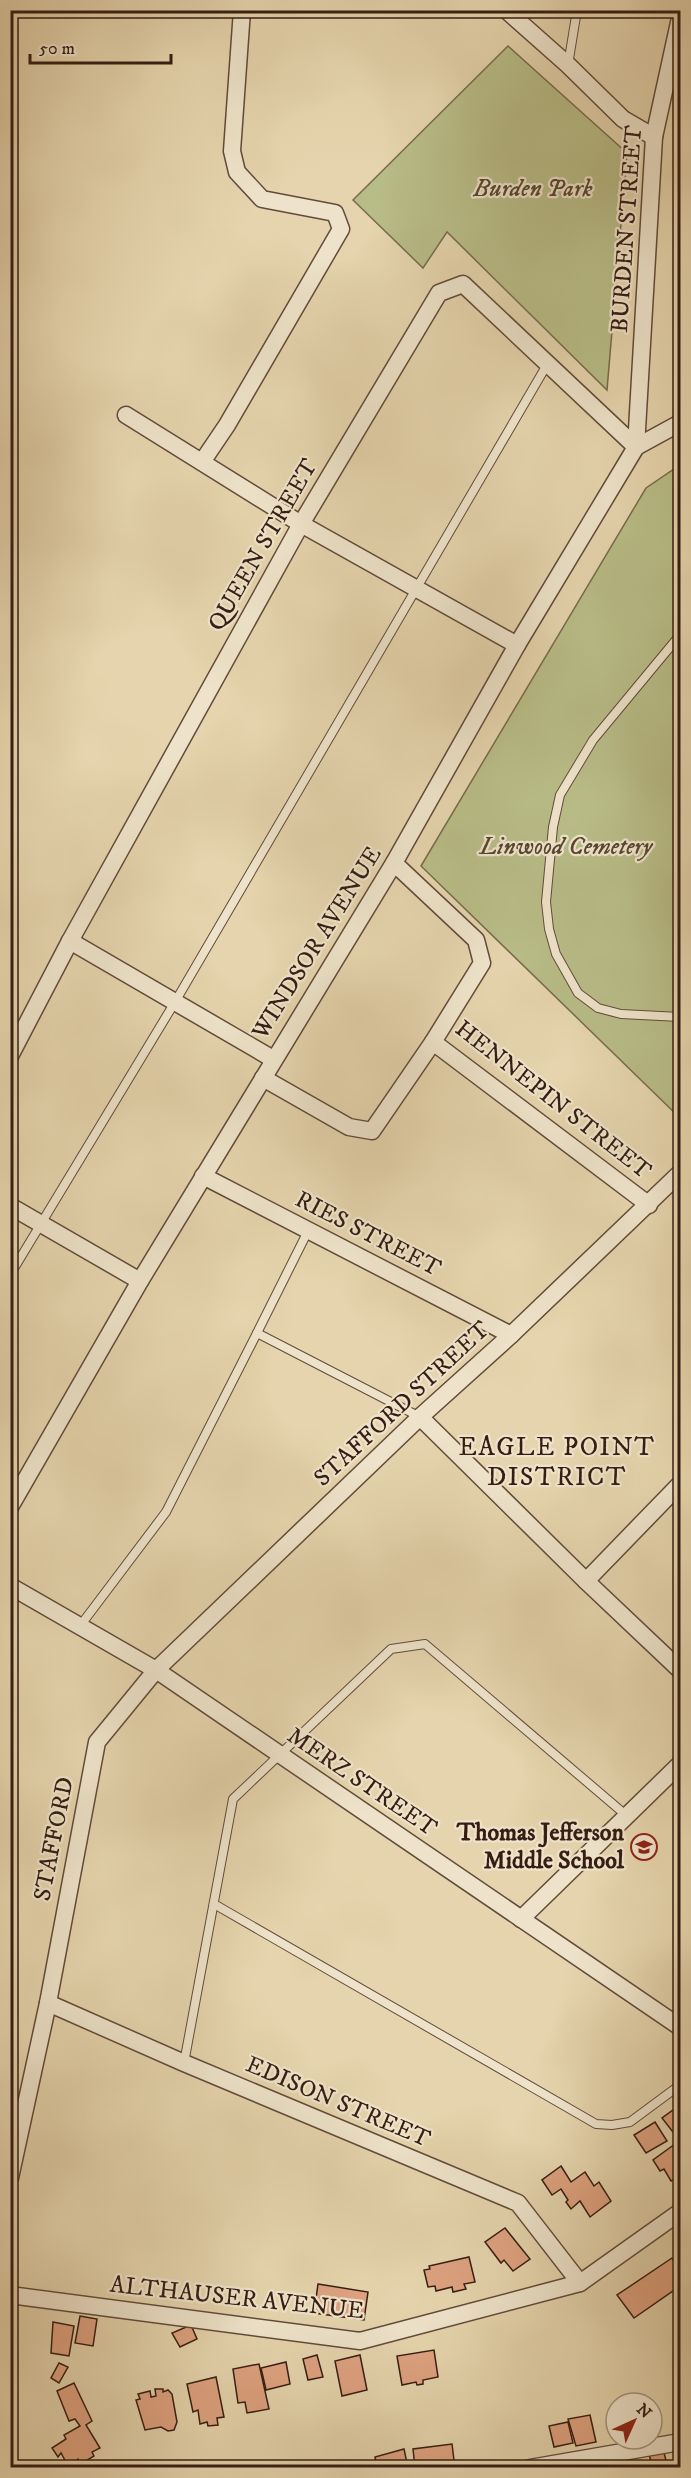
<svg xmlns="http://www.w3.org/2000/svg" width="691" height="2478" viewBox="0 0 691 2478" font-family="'IM FELL DW Pica',serif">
  <rect width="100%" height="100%" fill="#e5d4ad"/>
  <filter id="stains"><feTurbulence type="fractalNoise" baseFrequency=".00333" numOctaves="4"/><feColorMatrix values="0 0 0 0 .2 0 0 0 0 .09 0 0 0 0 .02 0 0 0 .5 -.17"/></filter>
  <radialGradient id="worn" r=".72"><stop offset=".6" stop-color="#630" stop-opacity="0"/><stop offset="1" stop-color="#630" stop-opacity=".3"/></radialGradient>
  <g fill="#b8bc87" stroke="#776c4d" stroke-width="1.5">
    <path d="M 508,46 L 627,153 L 607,390 L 447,232 L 423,268 L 353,200 Z"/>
    <path d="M 680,465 L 680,1118 L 421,866 L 646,488 Z"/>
  </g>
  <g fill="#dea280" stroke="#361d13" stroke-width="1.5">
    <path d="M 680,2105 L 680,2133 L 676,2136 L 662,2118 Z"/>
    <path d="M 655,2122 L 667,2141 L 646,2153 L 634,2135 Z"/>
    <path d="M 675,2144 L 680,2152 L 680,2186 L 675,2179 L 671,2181 L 664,2169 L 660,2171 L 653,2160 Z"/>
    <path d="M 561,2166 L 571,2182 L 585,2172 L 594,2186 L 599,2182 L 611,2201 L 590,2217 L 580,2201 L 571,2209 L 566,2202 L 568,2200 L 561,2189 L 552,2195 L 542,2180 Z"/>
    <path d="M 505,2228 L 530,2259 L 513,2271 L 504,2260 L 501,2263 L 485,2242 Z"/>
    <path d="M 469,2257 L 475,2282 L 464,2284 L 466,2289 L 453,2292 L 452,2287 L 436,2291 L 435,2286 L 428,2287 L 424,2270 L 430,2269 L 429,2266 Z"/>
    <path d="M 672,2258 L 680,2271 L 680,2286 L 634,2318 L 617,2295 Z"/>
    <path d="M 318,2284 L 368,2292 L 364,2320 L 314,2313 Z"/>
    <path d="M 80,2316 L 97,2319 L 93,2346 L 75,2343 Z"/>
    <path d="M 53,2322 L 74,2326 L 69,2356 L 51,2353 Z"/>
    <path d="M 191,2325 L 197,2339 L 180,2347 L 172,2333 Z"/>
    <path d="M 434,2350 L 438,2377 L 423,2380 L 423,2384 L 417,2385 L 416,2382 L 402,2385 L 397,2356 Z"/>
    <path d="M 317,2355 L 323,2377 L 308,2380 L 303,2359 Z"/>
    <path d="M 360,2355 L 367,2390 L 342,2396 L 335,2361 Z"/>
    <path d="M 286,2362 L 290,2384 L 266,2390 L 261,2368 Z"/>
    <path d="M 59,2363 L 68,2367 L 59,2383 L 51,2378 Z"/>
    <path d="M 259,2364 L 269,2409 L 247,2413 L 245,2402 L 238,2403 L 233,2369 Z"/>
    <path d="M 216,2377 L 224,2417 L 217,2418 L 218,2425 L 208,2426 L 207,2422 L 200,2424 L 198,2410 L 193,2412 L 187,2384 Z"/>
    <path d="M 74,2383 L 92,2421 L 86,2425 L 100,2448 L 92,2452 L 94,2456 L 81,2464 L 78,2459 L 68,2466 L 61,2453 L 58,2457 L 52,2448 L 66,2439 L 64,2435 L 80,2426 L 75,2419 L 69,2421 L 57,2391 Z"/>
    <path d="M 155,2389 L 163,2389 L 163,2392 L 168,2390 L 172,2394 L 177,2422 L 174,2430 L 168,2431 L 161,2427 L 145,2430 L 136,2400 L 140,2399 L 138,2394 L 150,2391 L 151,2397 L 156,2396 Z"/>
    <path d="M 590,2415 L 596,2442 L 576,2446 L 568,2419 Z"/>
    <path d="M 568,2422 L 573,2443 L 554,2447 L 549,2426 Z"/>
    <path d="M 452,2444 L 455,2468 L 415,2468 L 413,2449 Z"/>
    <path d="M 404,2449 L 408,2468 L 377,2468 L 375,2457 Z"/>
    <path d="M 663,2449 L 668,2468 L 647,2468 L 646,2462 L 651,2461 L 648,2452 Z"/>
  </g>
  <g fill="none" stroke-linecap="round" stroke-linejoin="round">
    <defs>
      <g id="service">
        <path d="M 568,65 L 577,10"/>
        <path d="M 680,635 L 593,740 L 560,795 L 553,827 L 546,902 L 549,929 L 556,954 L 578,993 L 598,1008 L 621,1014 L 680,1017"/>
        <path d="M 10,1275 L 175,1002 L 548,363"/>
        <path d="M 257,1333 L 308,1231"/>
        <path d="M 80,1626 L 166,1512 L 257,1333 L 420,1417"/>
        <path d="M 214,1904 L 596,2124 L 612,2125 L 630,2122 L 680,2085"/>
        <path d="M 184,2063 L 233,1799 L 391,1649 L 425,1644 L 627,1816"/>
      </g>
      <g id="minor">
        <path d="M 506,10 L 568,65 L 623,119 L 654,137"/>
        <path d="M 126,415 L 301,524 L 517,645"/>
        <path d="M 636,447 L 654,137 L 680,18"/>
        <path d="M 202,462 L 227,425 L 341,229 L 335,213 L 262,199 L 237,172 L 232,151 L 242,10"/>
        <path d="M 394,863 L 476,940 L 482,963 L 433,1042 L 649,1205"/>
        <path d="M 70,941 L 273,1059"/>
        <path d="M 10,1056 L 70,941 L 301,524 L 439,293 L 463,284 L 636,447"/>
        <path d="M 263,1078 L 349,1127 L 372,1131 L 433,1042"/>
        <path d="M 203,1176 L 511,1335"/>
        <path d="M 10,1206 L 140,1281"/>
        <path d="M 420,1417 L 586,1581 L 680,1670"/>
        <path d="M 10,1507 L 140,1281 L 394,863 L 517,645 L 636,447 L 680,423"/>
        <path d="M 586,1581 L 680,1484"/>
        <path d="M 10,1586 L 156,1670 L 680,2027"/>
        <path d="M 521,1919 L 680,1764"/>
        <path d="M 48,2003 L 184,2063 L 518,2203 L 580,2283"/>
        <path d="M 10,2178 L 48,2003 L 97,1742 L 156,1670 L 420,1417 L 511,1335 L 680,1173"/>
        <path d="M 10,2295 L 360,2341 L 580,2283 L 680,2212"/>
        <path d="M 530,2468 L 680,2442"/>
      </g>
    </defs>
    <use href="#service" stroke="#624b3a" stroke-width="10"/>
    <use href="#minor" stroke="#624b3a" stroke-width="19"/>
    <use href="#service" stroke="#eee3ca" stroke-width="8"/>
    <use href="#minor" stroke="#eee3ca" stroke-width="16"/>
  </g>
  <defs>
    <symbol id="school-ring" viewBox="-11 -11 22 22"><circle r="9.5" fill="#eee3ca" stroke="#8f2418" stroke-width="1.5"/><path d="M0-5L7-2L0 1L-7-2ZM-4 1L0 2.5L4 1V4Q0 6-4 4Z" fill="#8f2418"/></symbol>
  </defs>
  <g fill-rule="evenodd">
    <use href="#school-ring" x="629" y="1832" width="30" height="30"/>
  </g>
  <g text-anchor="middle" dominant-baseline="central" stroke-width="4.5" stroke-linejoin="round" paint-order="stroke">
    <g font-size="24" font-style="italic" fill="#564530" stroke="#eee3ca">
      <text x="533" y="189">Burden Park</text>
      <text x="566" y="847">Linwood Cemetery</text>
    </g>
    <g font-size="24" fill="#361d13" stroke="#eee3ca">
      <text transform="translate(627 229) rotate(-86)">BURDEN STREET</text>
      <text transform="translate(263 545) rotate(-60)">QUEEN STREET</text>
      <text transform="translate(317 943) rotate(-58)">WINDSOR AVENUE</text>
      <text transform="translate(553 1100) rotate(38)">HENNEPIN STREET</text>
      <text transform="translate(368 1234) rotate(27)">RIES STREET</text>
      <text transform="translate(402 1404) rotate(-43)">STAFFORD STREET</text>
      <text transform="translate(362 1782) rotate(34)">MERZ STREET</text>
      <text transform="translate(54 1839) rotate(-79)">STAFFORD</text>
      <text transform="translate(338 2102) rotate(23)">EDISON STREET</text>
      <text transform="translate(237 2298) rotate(6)">ALTHAUSER AVENUE</text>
    </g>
    <g font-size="24" font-weight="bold" fill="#361d13" stroke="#eee3ca" text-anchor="end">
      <text x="624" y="1833">Thomas Jefferson<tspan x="624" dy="28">Middle School</tspan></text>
    </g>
    <g font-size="26" letter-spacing="1.5" fill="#361d13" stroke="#eee3ca">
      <text x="557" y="1447">EAGLE POINT<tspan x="557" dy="30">DISTRICT</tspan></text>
    </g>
  </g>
  <rect width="691" height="2478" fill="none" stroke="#e5d4ad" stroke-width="36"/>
  <rect x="12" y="12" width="667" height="2454" fill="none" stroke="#361d13" stroke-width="3"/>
  <rect x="18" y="18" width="655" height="2442" fill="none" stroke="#361d13" stroke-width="1.5"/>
  <g transform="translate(634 2421) rotate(45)"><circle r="28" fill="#eee3ca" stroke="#a49481" stroke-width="1.5"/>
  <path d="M0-4.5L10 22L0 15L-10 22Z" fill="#8f2418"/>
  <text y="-9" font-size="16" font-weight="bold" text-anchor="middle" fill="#361d13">N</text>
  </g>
  <path d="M30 54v9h141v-9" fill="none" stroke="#361d13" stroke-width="3"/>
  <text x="39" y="54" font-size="18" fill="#361d13" stroke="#eee3ca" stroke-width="4.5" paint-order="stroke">50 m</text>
  <rect width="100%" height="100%" filter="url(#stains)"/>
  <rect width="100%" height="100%" fill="url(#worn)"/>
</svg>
